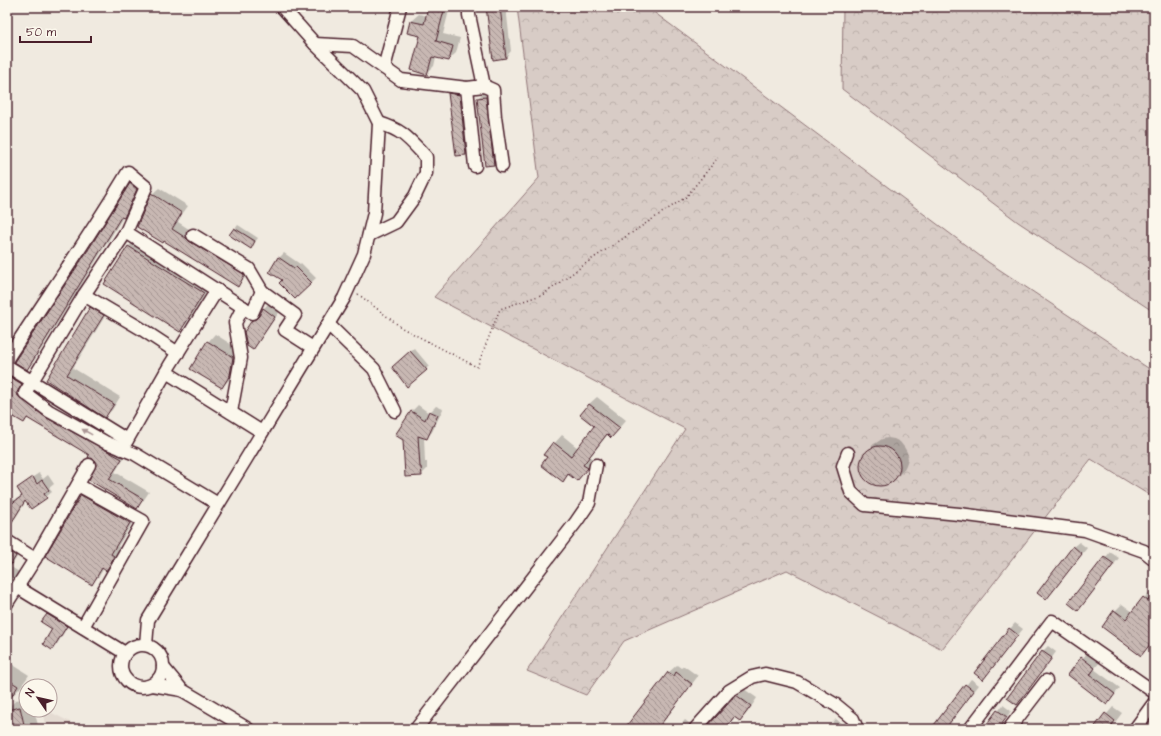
<svg xmlns="http://www.w3.org/2000/svg" width="1161" height="736" viewBox="0 0 1161 736" font-family="'Architects Daughter',sans-serif">
  <defs>
    <pattern id="forest-crowns" width="20" height="18" patternUnits="userSpaceOnUse"><rect width="20" height="18" fill="#d8ccc6"/><path d="M2 6a3 3 0 1 1 6 0M12 15a3 3 0 1 1 6 0" fill="none" stroke="#bbafaa"/></pattern>
    <pattern id="building-back-hatch" width="6" height="6" patternUnits="userSpaceOnUse"><rect width="6" height="6" fill="#c8b8b3"/><path d="M-1 5l2 2M0 0l6 6M5-1l2 2" fill="none" stroke="#a49592"/></pattern>
  </defs>
  <rect width="100%" height="100%" fill="#f0eae0"/>
  <filter id="ink" filterUnits="userSpaceOnUse"><feTurbulence type="fractalNoise" baseFrequency=".025" numOctaves="2"/><feDisplacementMap in="SourceGraphic" scale="8" xChannelSelector="R" yChannelSelector="G"/><feConvolveMatrix kernelMatrix="1 2 1 2 8 2 1 2 1" color-interpolation-filters="sRGB"/></filter>
  <g filter="url(#ink)">
    <path fill="#e4dbd2" d="M 42,710 L 46,710 L 84,729 L 47,729 Z"/>
    <g fill="url(#forest-crowns)" stroke="#917678">
      <path d="M 517,7 L 647,7 L 988,262 L 1154,372 L 1154,498 L 1091,459 L 942,649 L 787,570 L 624,641 L 586,695 L 527,671 L 685,429 L 434,297 L 539,178 Z"/>
      <path d="M 843,7 L 1154,7 L 1154,312 L 1018,222 L 842,89 Z"/>
    </g>
    <g fill="#0003">
      <path d="M 429,7 L 450,7 L 443,34 L 460,38 L 456,53 L 448,60 L 436,57 L 434,66 L 426,74 L 422,36 L 408,32 L 411,21 L 419,14 L 427,16 Z"/>
      <path d="M 487,7 L 506,7 L 511,51 L 506,57 Z"/>
      <path d="M 455,88 L 465,89 L 471,148 L 466,154 L 449,94 Z"/>
      <path d="M 491,92 L 499,158 L 494,164 L 478,98 L 483,93 Z"/>
      <path d="M 138,177 L 144,181 L 131,210 L 123,217 L 34,361 L 27,368 L 91,248 L 131,184 Z"/>
      <path d="M 159,188 L 188,206 L 183,213 L 153,194 L 153,196 L 182,214 L 178,222 L 250,269 L 244,279 L 237,285 L 165,240 L 152,194 Z"/>
      <path d="M 238,225 L 258,238 L 251,247 L 235,229 Z"/>
      <path d="M 137,239 L 211,285 L 187,323 L 180,330 L 105,284 L 129,246 Z"/>
      <path d="M 284,253 L 300,264 L 301,263 L 316,278 L 295,298 L 283,280 L 279,258 Z"/>
      <path d="M 98,301 L 110,308 L 73,368 L 120,397 L 112,410 L 105,416 L 47,379 L 91,308 Z"/>
      <path d="M 269,303 L 280,311 L 258,343 L 253,349 L 260,317 L 255,319 L 261,315 L 263,309 Z"/>
      <path d="M 215,334 L 240,350 L 237,366 L 229,380 L 222,387 L 208,342 Z"/>
      <path d="M 414,348 L 429,366 L 426,369 L 396,364 Z"/>
      <path d="M 7,371 L 28,377 L 22,387 L 51,410 L 128,452 L 115,472 L 149,492 L 143,501 L 137,508 L 90,480 L 97,464 L 91,455 L 29,417 L 24,422 L 7,407 Z"/>
      <path d="M 597,397 L 626,420 L 611,437 L 608,434 L 590,457 L 594,460 L 577,480 L 570,474 L 562,481 L 548,457 L 545,454 L 562,435 L 578,448 L 595,426 L 589,404 Z"/>
      <path d="M 418,405 L 429,413 L 436,406 L 443,409 L 432,432 L 426,438 L 424,437 L 425,462 L 427,462 L 427,469 L 421,475 L 404,440 L 397,435 L 412,411 Z"/>
      <path d="M 888,438 L 894,439 L 900,442 L 904,447 L 907,452 L 908,459 L 906,465 L 903,471 L 890,483 L 883,485 L 877,485 L 871,483 L 866,479 L 861,468 L 861,461 L 864,455 L 876,443 L 882,439 Z"/>
      <path d="M 39,473 L 43,479 L 48,475 L 54,484 L 49,488 L 52,492 L 46,497 L 26,501 L 16,517 L 11,523 L 7,520 L 7,495 L 15,500 L 22,495 L 18,489 L 24,483 Z"/>
      <path d="M 90,488 L 137,515 L 118,546 L 121,549 L 113,562 L 106,570 L 104,568 L 99,576 L 92,583 L 82,496 Z"/>
      <path d="M 1079,542 L 1087,548 L 1046,599 L 1073,547 Z"/>
      <path d="M 11,544 L 21,550 L 11,567 L 19,572 L 8,586 L 7,585 L 7,548 Z"/>
      <path d="M 1110,552 L 1119,558 L 1078,610 L 1070,603 Z"/>
      <path d="M 1150,591 L 1154,593 L 1154,640 L 1141,655 L 1115,611 L 1122,604 L 1133,612 Z"/>
      <path d="M 52,609 L 71,621 L 57,644 L 52,649 L 54,629 L 47,615 Z"/>
      <path d="M 1015,623 L 1023,629 L 983,678 L 1010,629 Z"/>
      <path d="M 1048,646 L 1056,652 L 1022,698 L 1017,704 L 1009,698 L 1043,651 Z"/>
      <path d="M 1087,653 L 1100,662 L 1094,669 L 1120,688 L 1107,703 L 1069,675 Z"/>
      <path d="M 7,661 L 29,675 L 20,688 L 9,699 L 7,697 Z"/>
      <path d="M 677,665 L 681,668 L 684,666 L 698,676 L 658,729 L 626,729 L 669,672 Z"/>
      <path d="M 971,679 L 979,685 L 945,729 L 932,729 Z"/>
      <path d="M 744,689 L 757,698 L 747,713 L 740,720 L 735,717 L 725,729 L 706,729 Z"/>
      <path d="M 26,698 L 26,710 L 34,710 L 39,729 L 8,729 L 7,709 L 16,700 Z"/>
      <path d="M 1003,705 L 1011,711 L 998,729 L 984,729 Z"/>
      <path d="M 1113,707 L 1122,713 L 1110,729 L 1094,729 Z"/>
      <path d="M 836,719 L 843,725 L 846,721 L 857,729 L 827,729 Z"/>
      <path d="M 685,720 L 697,729 L 677,729 Z"/>
      <path d="M 772,724 L 786,729 L 767,729 Z"/>
    </g>
    <g fill="url(#building-back-hatch)" stroke="#4a1f2b">
      <path d="M 428,7 L 445,7 L 436,41 L 453,46 L 449,61 L 432,57 L 427,75 L 411,70 L 420,36 L 407,33 L 410,21 L 424,24 Z"/>
      <path d="M 486,7 L 500,7 L 506,58 L 493,60 Z"/>
      <path d="M 448,93 L 460,95 L 466,155 L 456,156 Z"/>
      <path d="M 486,97 L 494,165 L 485,166 L 477,98 Z"/>
      <path d="M 130,183 L 137,189 L 124,218 L 121,217 L 27,370 L 14,362 L 90,247 Z"/>
      <path d="M 151,193 L 182,213 L 172,229 L 186,238 L 189,241 L 244,274 L 244,276 L 238,287 L 164,241 L 163,243 L 137,227 Z"/>
      <path d="M 234,228 L 255,241 L 251,249 L 229,235 Z"/>
      <path d="M 128,246 L 204,293 L 180,332 L 104,284 Z"/>
      <path d="M 278,257 L 294,268 L 296,267 L 312,283 L 295,299 L 279,283 L 282,280 L 269,272 Z"/>
      <path d="M 90,307 L 104,315 L 67,375 L 114,404 L 105,418 L 46,380 Z"/>
      <path d="M 263,308 L 275,317 L 253,350 L 247,346 L 244,332 L 252,320 L 256,319 L 259,316 Z"/>
      <path d="M 207,341 L 233,357 L 230,375 L 222,388 L 190,369 Z"/>
      <path d="M 410,351 L 427,370 L 407,387 L 392,367 Z"/>
      <path d="M 7,375 L 22,384 L 16,394 L 45,417 L 122,459 L 109,479 L 143,499 L 137,509 L 89,480 L 96,465 L 93,459 L 88,458 L 89,455 L 27,418 L 24,423 L 7,413 Z"/>
      <path d="M 589,404 L 620,428 L 611,438 L 607,434 L 583,465 L 588,468 L 577,481 L 568,474 L 563,482 L 541,465 L 547,457 L 543,455 L 553,442 L 571,456 L 594,426 L 580,415 Z"/>
      <path d="M 411,411 L 425,420 L 429,411 L 438,415 L 427,439 L 418,436 L 420,467 L 421,467 L 422,476 L 405,477 L 403,440 L 395,435 Z"/>
      <circle cx="880" cy="466" r="20"/>
      <path d="M 33,477 L 37,484 L 42,480 L 49,490 L 44,494 L 47,498 L 31,509 L 25,501 L 7,530 L 7,507 L 22,496 L 17,488 Z"/>
      <path d="M 81,495 L 130,523 L 111,554 L 114,556 L 110,565 L 106,571 L 102,568 L 92,585 L 45,556 Z"/>
      <path d="M 1073,546 L 1082,554 L 1046,600 L 1037,593 Z"/>
      <path d="M 7,550 L 16,556 L 7,571 Z"/>
      <path d="M 1104,557 L 1114,564 L 1078,611 L 1068,603 Z"/>
      <path d="M 1154,591 L 1154,639 L 1141,656 L 1102,627 L 1114,610 L 1126,619 L 1143,597 L 1148,601 Z"/>
      <path d="M 47,614 L 67,626 L 52,650 L 43,644 L 52,629 L 41,622 Z"/>
      <path d="M 1009,628 L 1018,635 L 983,680 L 974,673 Z"/>
      <path d="M 1042,651 L 1052,658 L 1017,705 L 1007,698 Z"/>
      <path d="M 1081,657 L 1095,668 L 1090,675 L 1115,694 L 1107,705 L 1068,675 Z"/>
      <path d="M 668,672 L 674,676 L 676,672 L 692,684 L 657,729 L 624,729 Z"/>
      <path d="M 7,679 L 18,686 L 7,704 Z"/>
      <path d="M 965,684 L 974,691 L 945,729 L 931,729 Z"/>
      <path d="M 736,695 L 751,706 L 740,721 L 734,717 L 725,729 L 705,729 Z"/>
      <path d="M 20,707 L 25,729 L 7,729 L 7,710 Z"/>
      <path d="M 997,710 L 1007,717 L 998,729 L 983,729 Z"/>
      <path d="M 1105,713 L 1115,721 L 1109,729 L 1093,729 Z"/>
    </g>
    <g fill="none" stroke-linecap="round" stroke-linejoin="round">
      <defs>
        <g id="minor">
          <path d="M 315,44 L 353,46 L 401,80 L 467,88 L 484,86 L 469,15 L 469,7"/>
          <path d="M 384,68 L 400,7"/>
          <path d="M 484,86 L 493,90 L 495,117 L 502,166"/>
          <path d="M 467,88 L 475,166"/>
          <path d="M 126,232 L 252,313 L 262,291 L 295,315 L 285,330 L 313,348"/>
          <path d="M 193,235 L 249,269 L 262,291"/>
          <path d="M 369,235 L 396,222 L 415,196 L 426,173 L 426,157 C 408,138 404,131 379,123"/>
          <path d="M 84,295 L 140,328 L 178,353"/>
          <path d="M 328,324 L 374,369 L 395,411"/>
          <path d="M 7,359 C 47,297 90,236 128,172 L 146,187 L 126,232 L 84,295 L 25,393 L 49,411 L 105,442 L 135,454 L 218,504"/>
          <path d="M 7,366 L 127,440"/>
          <path d="M 166,372 L 262,432"/>
          <path d="M 231,412 L 241,358 L 235,323 L 243,307"/>
          <path d="M 122,449 L 170,365 L 217,290"/>
          <path d="M 848,453 L 843,466 L 851,492 L 865,505 L 959,514 L 1085,530 L 1144,551 L 1154,559"/>
          <path d="M 78,485 L 143,521 L 83,627"/>
          <path d="M 7,541 L 35,559"/>
          <path d="M 17,587 L 125,653"/>
          <path d="M 7,603 L 35,559 L 89,465"/>
          <circle cx="142" cy="666" r="21"/>
          <path d="M 146,645 L 148,620 L 344,298 L 364,254 L 374,213 L 379,123 L 363,91 L 315,44 L 282,7"/>
          <path d="M 163,667 L 182,690 L 248,729"/>
          <path d="M 152,685 L 182,690"/>
          <path d="M 416,729 L 576,522 L 589,503 L 596,465"/>
          <path d="M 695,729 L 729,691 L 752,677 L 765,674 L 797,682 L 836,705 L 853,719 L 857,729"/>
          <path d="M 970,729 L 1052,621 L 1154,692"/>
          <path d="M 1009,729 L 1046,681"/>
          <path d="M 1135,729 L 1154,703"/>
        </g>
      </defs>
      <use href="#minor" stroke="#4a1f2b" stroke-width="15"/>
      <path stroke="#4a1f2b" stroke-width="1.5" stroke-dasharray="1 3" stroke-linecap="butt" d="M 358,294 L 402,328 L 477,367 L 500,309 L 544,294 L 592,259 L 686,197 L 716,160"/>
      <use href="#minor" stroke="#fbf7ec" stroke-width="12"/>
    </g>
    <defs><path id="oneway-solid" d="M-6-.8H1V-3.2L6.5 0L1 3.2V.8H-6Z"/></defs>
    <use fill="#ab9695" href="#oneway-solid" transform="translate(87 432) rotate(-151)"/>
  </g>
  <rect width="1161" height="736" fill="none" stroke="#fbf7ec" stroke-width="24"/>
  <rect x="12" y="12" width="1137" height="712" fill="none" stroke="#4a1f2b" stroke-width="1.5" filter="url(#ink)"/>
  <g transform="translate(38 698) rotate(304)"><circle r="19" fill="#fbf7ec" stroke="#b4a19f"/>
  <path d="M0-3L7 15L0 10L-7 15Z" fill="#4a1f2b"/>
  <text y="-6" font-size="11" font-weight="bold" text-anchor="middle" fill="#4a1f2b">N</text>
  </g>
  <path d="M20 36v6h71v-6" fill="none" stroke="#4a1f2b" stroke-width="2"/>
  <text x="26" y="36" font-size="12" fill="#4a1f2b" stroke="#fbf7ec" stroke-width="3" paint-order="stroke">50 m</text>
</svg>
